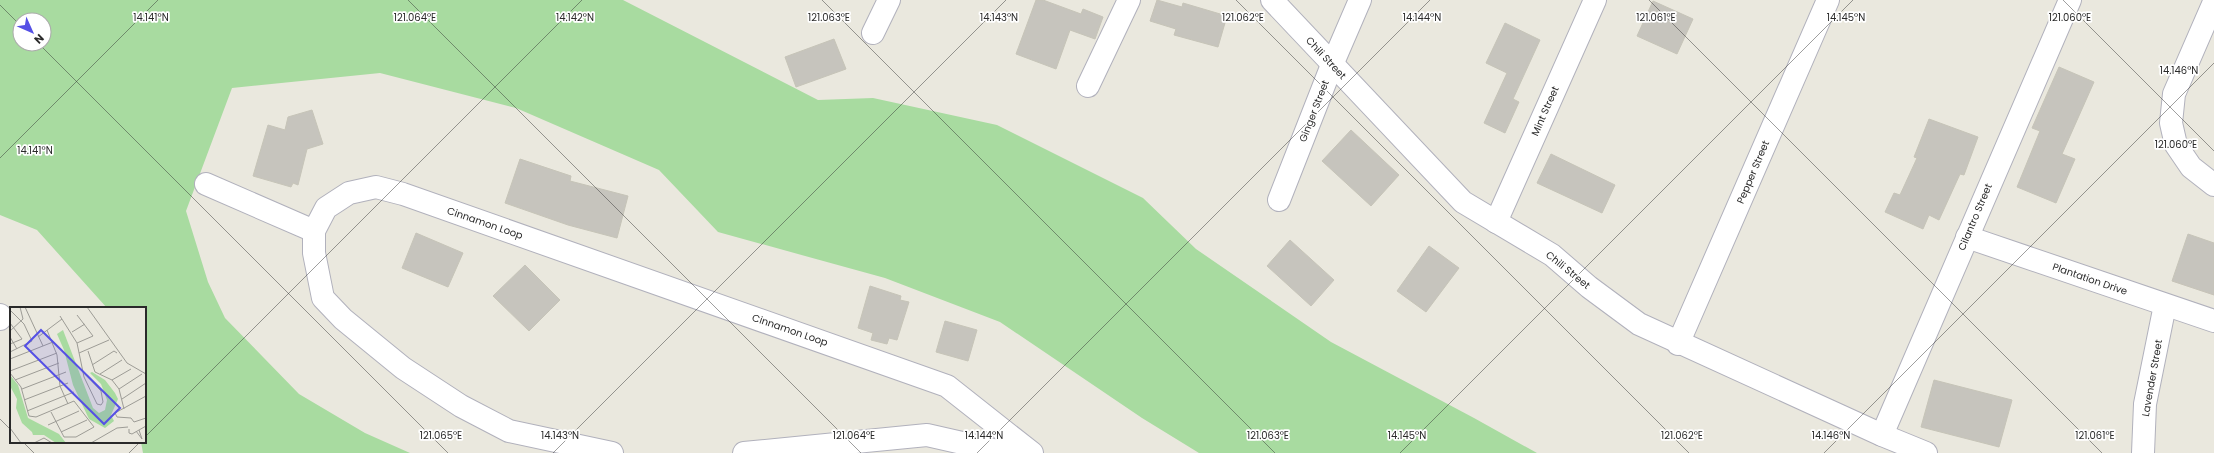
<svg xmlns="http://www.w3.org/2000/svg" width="2214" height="453" viewBox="0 0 2214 453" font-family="Poppins,sans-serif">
  <rect width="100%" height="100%" fill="#eae8de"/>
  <path fill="#a8dba0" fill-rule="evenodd" d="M 0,0 L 623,0 L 818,100 L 873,98 L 997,125 L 1143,198 L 1196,249 L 1331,342 L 1474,418 L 1537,453 L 1199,453 L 1142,418 L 1000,322 L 885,278 L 718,232 L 659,170 L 516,108 L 380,73 L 232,88 L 186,211 L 208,282 L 225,318 L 299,394 L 365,433 L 410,453 L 143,453 L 141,442 L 145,442 L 145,308 L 107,308 L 37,230 L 0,215 ZM 20,20 L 44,20 L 44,44 L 20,44 Z"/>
  <g fill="#c6c4bd" stroke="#c6c4b8">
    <path d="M 1036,0 L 1043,0 L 1081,14 L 1083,9 L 1103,17 L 1095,39 L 1070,30 L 1056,69 L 1016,54 Z"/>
    <path d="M 1157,0 L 1182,7 L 1183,3 L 1227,16 L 1218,47 L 1174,35 L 1176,29 L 1150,21 Z"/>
    <path d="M 1653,1 L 1693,19 L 1677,54 L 1637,36 Z"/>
    <path d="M 1505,23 L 1540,40 L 1513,99 L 1519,102 L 1505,133 L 1484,123 L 1507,73 L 1486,63 Z"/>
    <path d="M 834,39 L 846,69 L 796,87 L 785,57 Z"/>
    <path d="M 2059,67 L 2094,82 L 2062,154 L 2075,159 L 2056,203 L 2017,187 L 2040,131 L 2032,128 Z"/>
    <path d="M 312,110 L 323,144 L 307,149 L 298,185 L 293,183 L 291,187 L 253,176 L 268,125 L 285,130 L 288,117 Z"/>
    <path d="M 1929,119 L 1978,137 L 1964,175 L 1960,174 L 1939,220 L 1929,215 L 1923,229 L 1885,212 L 1894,193 L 1900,195 L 1917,158 L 1914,157 Z"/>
    <path d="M 1351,130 L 1399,175 L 1371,206 L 1322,161 Z"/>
    <path d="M 1551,154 L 1615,185 L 1602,213 L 1537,183 Z"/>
    <path d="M 520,159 L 571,176 L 570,181 L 628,196 L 617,238 L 568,225 L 505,203 Z"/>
    <path d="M 416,233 L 463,253 L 448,287 L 402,268 Z"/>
    <path d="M 2188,234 L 2214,243 L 2214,295 L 2172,281 Z"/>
    <path d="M 1290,240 L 1334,280 L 1311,306 L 1267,266 Z"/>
    <path d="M 1429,246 L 1459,268 L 1426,312 L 1397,291 Z"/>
    <path d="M 525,265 L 560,300 L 529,331 L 493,296 Z"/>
    <path d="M 870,286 L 901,296 L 900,300 L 909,302 L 897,340 L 889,338 L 887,344 L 871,340 L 873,333 L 858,328 Z"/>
    <path d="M 945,321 L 977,330 L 968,361 L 936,352 Z"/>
    <path d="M 1934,380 L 2012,400 L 1999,447 L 1921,427 Z"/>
  </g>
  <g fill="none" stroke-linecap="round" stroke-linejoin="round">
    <defs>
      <g id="minor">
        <path d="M 1272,0 L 1463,202 L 1552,255 L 1589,287 L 1639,324 L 1882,435 L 1926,453"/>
        <path d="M 2214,2 L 2174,94 L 2171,123 L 2176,145 L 2191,167 L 2214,185"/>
        <path d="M 873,33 L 889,0"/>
        <path d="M 1088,86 L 1129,0"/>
        <path d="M 206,184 L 314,231"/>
        <path d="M 1279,200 L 1332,65 L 1360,0"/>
        <path d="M 1496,222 L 1595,0"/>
        <path d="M 1967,237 L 2214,321"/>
        <path d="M 0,315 L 0,319"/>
        <path d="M 1678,344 L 1828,0"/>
        <path d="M 1882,435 L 2070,0"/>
        <path d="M 612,453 L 509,431 L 461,406 L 403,368 L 343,319 L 323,298 L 314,253 L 314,231 L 326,208 L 349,193 L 376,187 L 403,194 L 947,386 L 1032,453"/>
        <path d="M 744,453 L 927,435 L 1006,453"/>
        <path d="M 2143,453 L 2145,404 L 2165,305"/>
      </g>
    </defs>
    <use href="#minor" stroke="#b1b1bc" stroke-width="24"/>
    <use href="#minor" stroke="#fff" stroke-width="22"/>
  </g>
  <path fill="none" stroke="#2a2a2a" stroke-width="1" stroke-opacity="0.45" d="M 408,0 L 861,453M 822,0 L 1275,453M 1236,0 L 1689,453M 1649,0 L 2102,453M 2063,0 L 2214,151M 0,5 L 20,25M 39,44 L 448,453M 0,158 L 158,0M 0,419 L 11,430M 145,437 L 582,0M 23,442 L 34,453M 129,453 L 140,442M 553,453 L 1006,0M 977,453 L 1430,0M 1400,453 L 1853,0M 1824,453 L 2214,63"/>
  <g text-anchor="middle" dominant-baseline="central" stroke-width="3.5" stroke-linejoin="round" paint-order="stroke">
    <g font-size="10" fill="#2a2a2a" stroke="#fff">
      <text transform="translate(1326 58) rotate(47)">Chili Street</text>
      <text transform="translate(1314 111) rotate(-69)">Ginger Street</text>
      <text transform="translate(1545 111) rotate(-66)">Mint Street</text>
      <text transform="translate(1753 172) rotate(-67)">Pepper Street</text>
      <text transform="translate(1975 217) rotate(-67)">Cilantro Street</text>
      <text transform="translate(485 223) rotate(19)">Cinnamon Loop</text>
      <text transform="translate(1568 270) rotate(39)">Chili Street</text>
      <text transform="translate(2090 279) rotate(19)">Plantation Drive</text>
      <text transform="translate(790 330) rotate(19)">Cinnamon Loop</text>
      <text transform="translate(2152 378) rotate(-80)">Lavender Street</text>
    </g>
  </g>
  <g transform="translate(10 307)">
    <rect width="136" height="136" fill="#eae8de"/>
    <path d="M 53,23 L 83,101 L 89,106 L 95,103 L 97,93 L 91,77 L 80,66 L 82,65 L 95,73 L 105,86 L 108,92 L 101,108 L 104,114 L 95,121 L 79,112 L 63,78 L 54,43 L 47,27 ZM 0,68 L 8,78 L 18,111 L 49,127 L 56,136 L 46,136 L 34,128 L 23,128 L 22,125 L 12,116 L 6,101 L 7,92 L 0,79 Z" fill="#a8dba0"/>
    <path fill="none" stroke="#9d9c96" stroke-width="1" d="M 15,0 L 33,39M 77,0 L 117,56 L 136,67M 0,3 L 14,17 L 22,34 L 0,45M 67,8 L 83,29 L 67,36M 50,9 L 67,36 L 74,70 L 87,97 L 91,98M 0,16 L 12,32 L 0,37M 37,23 L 47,48 L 50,79 L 58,97M 0,24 L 13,12 L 10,0M 62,25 L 75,17M 0,30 L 7,42M 28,30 L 52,12M 78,44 L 85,65 L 102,73 L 109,82 L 114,102M 69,46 L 99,33M 0,52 L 43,35M 82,58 L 104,44 L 107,46M 0,64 L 47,46M 0,66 L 11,80 L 19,109 L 26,110 L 64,94 L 84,120 L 66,130 L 54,130 L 41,105M 74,66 L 91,84 L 93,95 L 91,98M 90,67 L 112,53M 5,73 L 49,56M 102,73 L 121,62M 12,82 L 56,65M 109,82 L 132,67M 112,92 L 136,76M 14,93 L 58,76M 17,104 L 64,85M 124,115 L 121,111 L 107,110 L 105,106 L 136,89M 124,115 L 136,111M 38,118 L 69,104M 0,121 L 11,136M 119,122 L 119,126 L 122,127 L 136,119M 126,124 L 132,132 L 129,123M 51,125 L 77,113M 24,136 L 34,131 L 42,136M 81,136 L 107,121 L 118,120"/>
    <path fill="#5550e5" fill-opacity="0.15" stroke="#5550e5" stroke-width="2" d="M 31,23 L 110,101 L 94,117 L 15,39 Z"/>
    <rect width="136" height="136" fill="none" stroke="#2a2a2a" stroke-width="2"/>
  </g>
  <g font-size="10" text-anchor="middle" fill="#2a2a2a" stroke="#fff" stroke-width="3.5" stroke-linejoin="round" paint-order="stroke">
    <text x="151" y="21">14.141°N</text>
    <text x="415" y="21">121.064°E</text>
    <text x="575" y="21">14.142°N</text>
    <text x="829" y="21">121.063°E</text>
    <text x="999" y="21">14.143°N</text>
    <text x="1243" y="21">121.062°E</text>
    <text x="1422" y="21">14.144°N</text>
    <text x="1656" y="21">121.061°E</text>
    <text x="1846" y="21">14.145°N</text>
    <text x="2070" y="21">121.060°E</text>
    <text x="2179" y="74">14.146°N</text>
    <text x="2176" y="148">121.060°E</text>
    <text x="35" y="154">14.141°N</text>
    <text x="441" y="439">121.065°E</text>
    <text x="560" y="439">14.143°N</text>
    <text x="854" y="439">121.064°E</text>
    <text x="984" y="439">14.144°N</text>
    <text x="1268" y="439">121.063°E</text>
    <text x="1407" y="439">14.145°N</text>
    <text x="1682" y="439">121.062°E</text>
    <text x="1831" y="439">14.146°N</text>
    <text x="2095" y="439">121.061°E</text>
  </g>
  <g transform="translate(32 32) rotate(135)"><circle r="19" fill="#ffffff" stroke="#aaaaaa"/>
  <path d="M0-3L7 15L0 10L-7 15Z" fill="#5550e5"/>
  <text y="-6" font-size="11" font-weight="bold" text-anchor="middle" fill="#2a2a2a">N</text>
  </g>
</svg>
